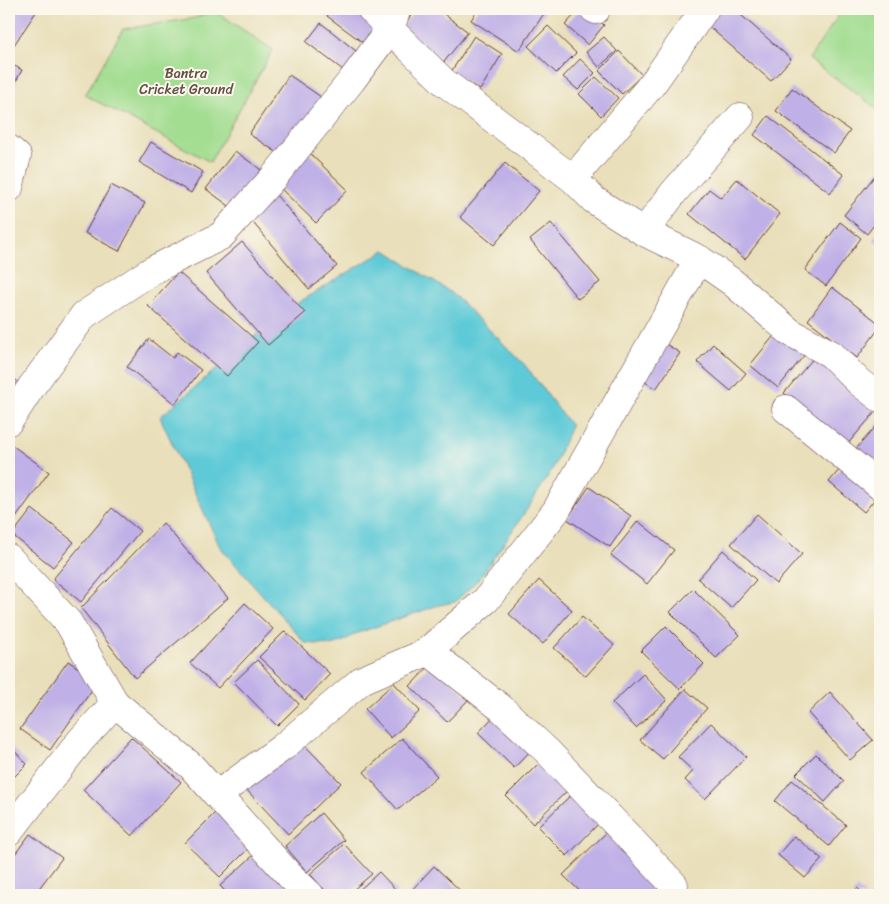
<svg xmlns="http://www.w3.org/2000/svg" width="889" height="904" viewBox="0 0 889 904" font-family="Sriracha,sans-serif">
  <rect width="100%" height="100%" fill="#fbf7ec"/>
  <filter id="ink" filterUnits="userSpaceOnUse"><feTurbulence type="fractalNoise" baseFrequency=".02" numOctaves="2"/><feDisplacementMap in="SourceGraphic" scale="10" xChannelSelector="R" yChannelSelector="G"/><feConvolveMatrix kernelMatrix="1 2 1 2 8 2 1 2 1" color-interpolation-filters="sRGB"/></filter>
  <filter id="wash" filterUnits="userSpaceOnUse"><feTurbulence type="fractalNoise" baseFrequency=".0096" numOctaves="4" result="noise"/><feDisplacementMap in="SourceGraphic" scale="20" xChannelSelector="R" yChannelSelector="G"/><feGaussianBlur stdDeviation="1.12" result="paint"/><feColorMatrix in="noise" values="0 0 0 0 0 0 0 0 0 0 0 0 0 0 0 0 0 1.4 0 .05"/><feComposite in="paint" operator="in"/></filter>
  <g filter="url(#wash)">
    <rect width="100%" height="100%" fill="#e9dfba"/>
    <g fill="#a2dd91" stroke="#767e5e">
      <path d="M 843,9 L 880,9 L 880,111 L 809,59 Z"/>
      <path d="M 214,10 L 273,50 L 210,162 L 85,95 L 123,29 L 195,18 Z"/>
    </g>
    <path fill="#5ecad7" stroke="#547481" d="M 385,250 L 453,294 L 524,364 L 571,426 L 553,468 L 530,505 L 479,579 L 455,602 L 439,605 L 355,634 L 342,642 L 330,645 L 305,643 L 220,547 L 160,417 L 283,312 Z"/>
    <g id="blocks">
      <g fill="#bfb0e7">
        <path d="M 9,9 L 38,9 L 12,48 L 9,46 Z"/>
        <path d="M 332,9 L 358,9 L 383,27 L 369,47 L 327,16 Z"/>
        <path d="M 416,9 L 437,9 L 468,32 L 444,62 L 401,29 Z"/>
        <path d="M 478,9 L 547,9 L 519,51 L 471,20 Z"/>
        <path d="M 580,9 L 585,9 L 604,25 L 588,45 L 565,25 Z"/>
        <path d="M 720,9 L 734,9 L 791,59 L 771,81 L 706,24 Z"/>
        <path d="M 321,23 L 361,55 L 347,73 L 306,42 Z"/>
        <path d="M 548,26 L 576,53 L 556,73 L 528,46 Z"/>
        <path d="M 474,36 L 502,54 L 480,90 L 451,72 Z"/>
        <path d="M 604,37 L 617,51 L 599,67 L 586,52 Z"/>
        <path d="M 619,51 L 642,75 L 622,94 L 599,71 Z"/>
        <path d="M 580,59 L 595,73 L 578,90 L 563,77 Z"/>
        <path d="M 9,63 L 22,70 L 9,94 Z"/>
        <path d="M 289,75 L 324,99 L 284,157 L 249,134 Z"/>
        <path d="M 596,77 L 618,98 L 601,116 L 579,94 Z"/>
        <path d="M 792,88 L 850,131 L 834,153 L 776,111 Z"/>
        <path d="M 768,116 L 844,175 L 830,193 L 754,135 Z"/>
        <path d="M 151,142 L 203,172 L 191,193 L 139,162 Z"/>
        <path d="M 306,150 L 348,190 L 316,223 L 275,183 Z"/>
        <path d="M 235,151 L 264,172 L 236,211 L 206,189 Z"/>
        <path d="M 505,163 L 539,191 L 494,245 L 460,217 Z"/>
        <path d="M 880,169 L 880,217 L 867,234 L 844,215 Z"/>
        <path d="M 737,179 L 780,214 L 745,259 L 689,214 L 709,189 L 721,198 Z"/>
        <path d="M 111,185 L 145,203 L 119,251 L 85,233 Z"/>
        <path d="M 276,195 L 337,266 L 309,289 L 249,218 Z"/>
        <path d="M 840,222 L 861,238 L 826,286 L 805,270 Z"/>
        <path d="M 551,223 L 600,282 L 578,299 L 530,240 Z"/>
        <path d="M 880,231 L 880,245 L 873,240 Z"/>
        <path d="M 242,242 L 305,313 L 268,345 L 206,273 Z"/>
        <path d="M 178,272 L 258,342 L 227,376 L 148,306 Z"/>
        <path d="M 832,287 L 880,324 L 880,327 L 857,358 L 808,320 Z"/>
        <path d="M 782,326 L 810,348 L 778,388 L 750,365 Z"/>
        <path d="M 149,339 L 173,358 L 177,352 L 201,370 L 175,404 L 127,367 Z"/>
        <path d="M 661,341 L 680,353 L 656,389 L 637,377 Z"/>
        <path d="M 713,344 L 746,373 L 731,391 L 697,362 Z"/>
        <path d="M 816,355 L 877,410 L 845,447 L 784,393 Z"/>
        <path d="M 9,376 L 26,387 L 9,414 Z"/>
        <path d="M 880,422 L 880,476 L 853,452 Z"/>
        <path d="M 9,443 L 49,472 L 15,519 L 9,515 Z"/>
        <path d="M 845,463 L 880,493 L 864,512 L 829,482 Z"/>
        <path d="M 589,487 L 631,516 L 610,547 L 567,519 Z"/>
        <path d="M 112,508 L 140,531 L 81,602 L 53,579 Z"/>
        <path d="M 32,509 L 74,542 L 53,567 L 12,535 Z"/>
        <path d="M 757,514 L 802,554 L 776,584 L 731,544 Z"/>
        <path d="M 638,521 L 674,550 L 647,584 L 611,555 Z"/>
        <path d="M 163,523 L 228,598 L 135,678 L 81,608 Z"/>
        <path d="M 723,550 L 756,580 L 731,608 L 698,579 Z"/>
        <path d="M 539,580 L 572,610 L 543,644 L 509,614 Z"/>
        <path d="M 693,589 L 740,635 L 716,658 L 670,612 Z"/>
        <path d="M 245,603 L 273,629 L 218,688 L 190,663 Z"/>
        <path d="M 582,617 L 614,645 L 586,676 L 554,648 Z"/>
        <path d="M 666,626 L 704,664 L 680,689 L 641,651 Z"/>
        <path d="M 285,631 L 330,674 L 305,700 L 259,657 Z"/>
        <path d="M 257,660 L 299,704 L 277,726 L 234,682 Z"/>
        <path d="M 68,661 L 98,681 L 50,750 L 20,729 Z"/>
        <path d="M 432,663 L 470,698 L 447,722 L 410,686 Z"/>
        <path d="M 643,674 L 667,700 L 636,728 L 612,703 Z"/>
        <path d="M 394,683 L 420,711 L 391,738 L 365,709 Z"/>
        <path d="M 685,689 L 707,708 L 663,759 L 640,740 Z"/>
        <path d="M 830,692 L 873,740 L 850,760 L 808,713 Z"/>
        <path d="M 501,709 L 537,744 L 514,768 L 478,733 Z"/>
        <path d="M 711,723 L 746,757 L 705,799 L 685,780 L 693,771 L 678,757 Z"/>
        <path d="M 296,736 L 341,783 L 288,834 L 243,786 Z"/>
        <path d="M 131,737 L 181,782 L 132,836 L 83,790 Z"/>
        <path d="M 402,738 L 437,776 L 398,810 L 364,772 Z"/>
        <path d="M 9,745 L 27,764 L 9,782 Z"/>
        <path d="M 816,754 L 844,781 L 825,802 L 796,774 Z"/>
        <path d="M 541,761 L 569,789 L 533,824 L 506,796 Z"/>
        <path d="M 792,780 L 846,825 L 829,846 L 775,801 Z"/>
        <path d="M 574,792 L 602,820 L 567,856 L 538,827 Z"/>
        <path d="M 222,806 L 257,840 L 220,877 L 185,843 Z"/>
        <path d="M 321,813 L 344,840 L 307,872 L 285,846 Z"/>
        <path d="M 610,829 L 665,895 L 584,895 L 563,875 Z"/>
        <path d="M 30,834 L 62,858 L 34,895 L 9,895 L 9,862 Z"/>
        <path d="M 794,836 L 822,859 L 805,878 L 778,855 Z"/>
        <path d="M 344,844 L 372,874 L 347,895 L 329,895 L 310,874 Z"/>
        <path d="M 258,851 L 299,895 L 229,895 L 220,886 Z"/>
        <path d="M 434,866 L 465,895 L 409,895 L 408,894 Z"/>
        <path d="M 379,872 L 398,892 L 394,895 L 354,895 Z"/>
        <path d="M 857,888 L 866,895 L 852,895 Z"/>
      </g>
    </g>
  </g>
  <g filter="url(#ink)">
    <use href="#blocks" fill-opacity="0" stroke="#623c40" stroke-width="1"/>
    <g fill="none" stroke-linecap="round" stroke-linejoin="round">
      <defs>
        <g id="street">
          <path d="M 371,9 L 390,29 L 444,82 L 573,179 L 653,83 L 705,9"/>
          <path d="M 594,9 L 596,10"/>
          <path d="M 740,117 L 674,192 L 644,232 L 699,259 L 732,282 L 790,332 L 831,354 L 859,382 L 880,398"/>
          <path d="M 9,149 L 17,156 L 9,188"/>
          <path d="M 573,179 L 594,200 L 644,232"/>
          <path d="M 786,409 L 880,486"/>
          <path d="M 9,421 L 32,386 L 84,315 L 151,271 L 221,236 L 273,178 L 352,80 L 390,29 L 397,9"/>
          <path d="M 9,558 L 68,622 L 115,703"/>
          <path d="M 428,651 L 501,708 L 548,752 L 674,885"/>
          <path d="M 217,795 L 283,747 L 362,680 L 425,653 L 486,600 L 556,511 L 699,259"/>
          <path d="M 9,832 L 81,740 L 115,703 L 191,766 L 290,876 L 310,895"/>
        </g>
      </defs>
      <use href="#street" stroke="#623c40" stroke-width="29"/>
      <use href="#street" stroke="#fff" stroke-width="28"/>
    </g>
  </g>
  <g text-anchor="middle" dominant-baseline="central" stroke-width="4" stroke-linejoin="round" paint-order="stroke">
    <g font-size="14" fill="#604e44" stroke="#fbf7ec">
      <text x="186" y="73">Bantra<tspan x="186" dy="16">Cricket Ground</tspan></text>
    </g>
  </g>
  <rect width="889" height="904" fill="none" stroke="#fbf7ec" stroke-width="30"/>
</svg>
